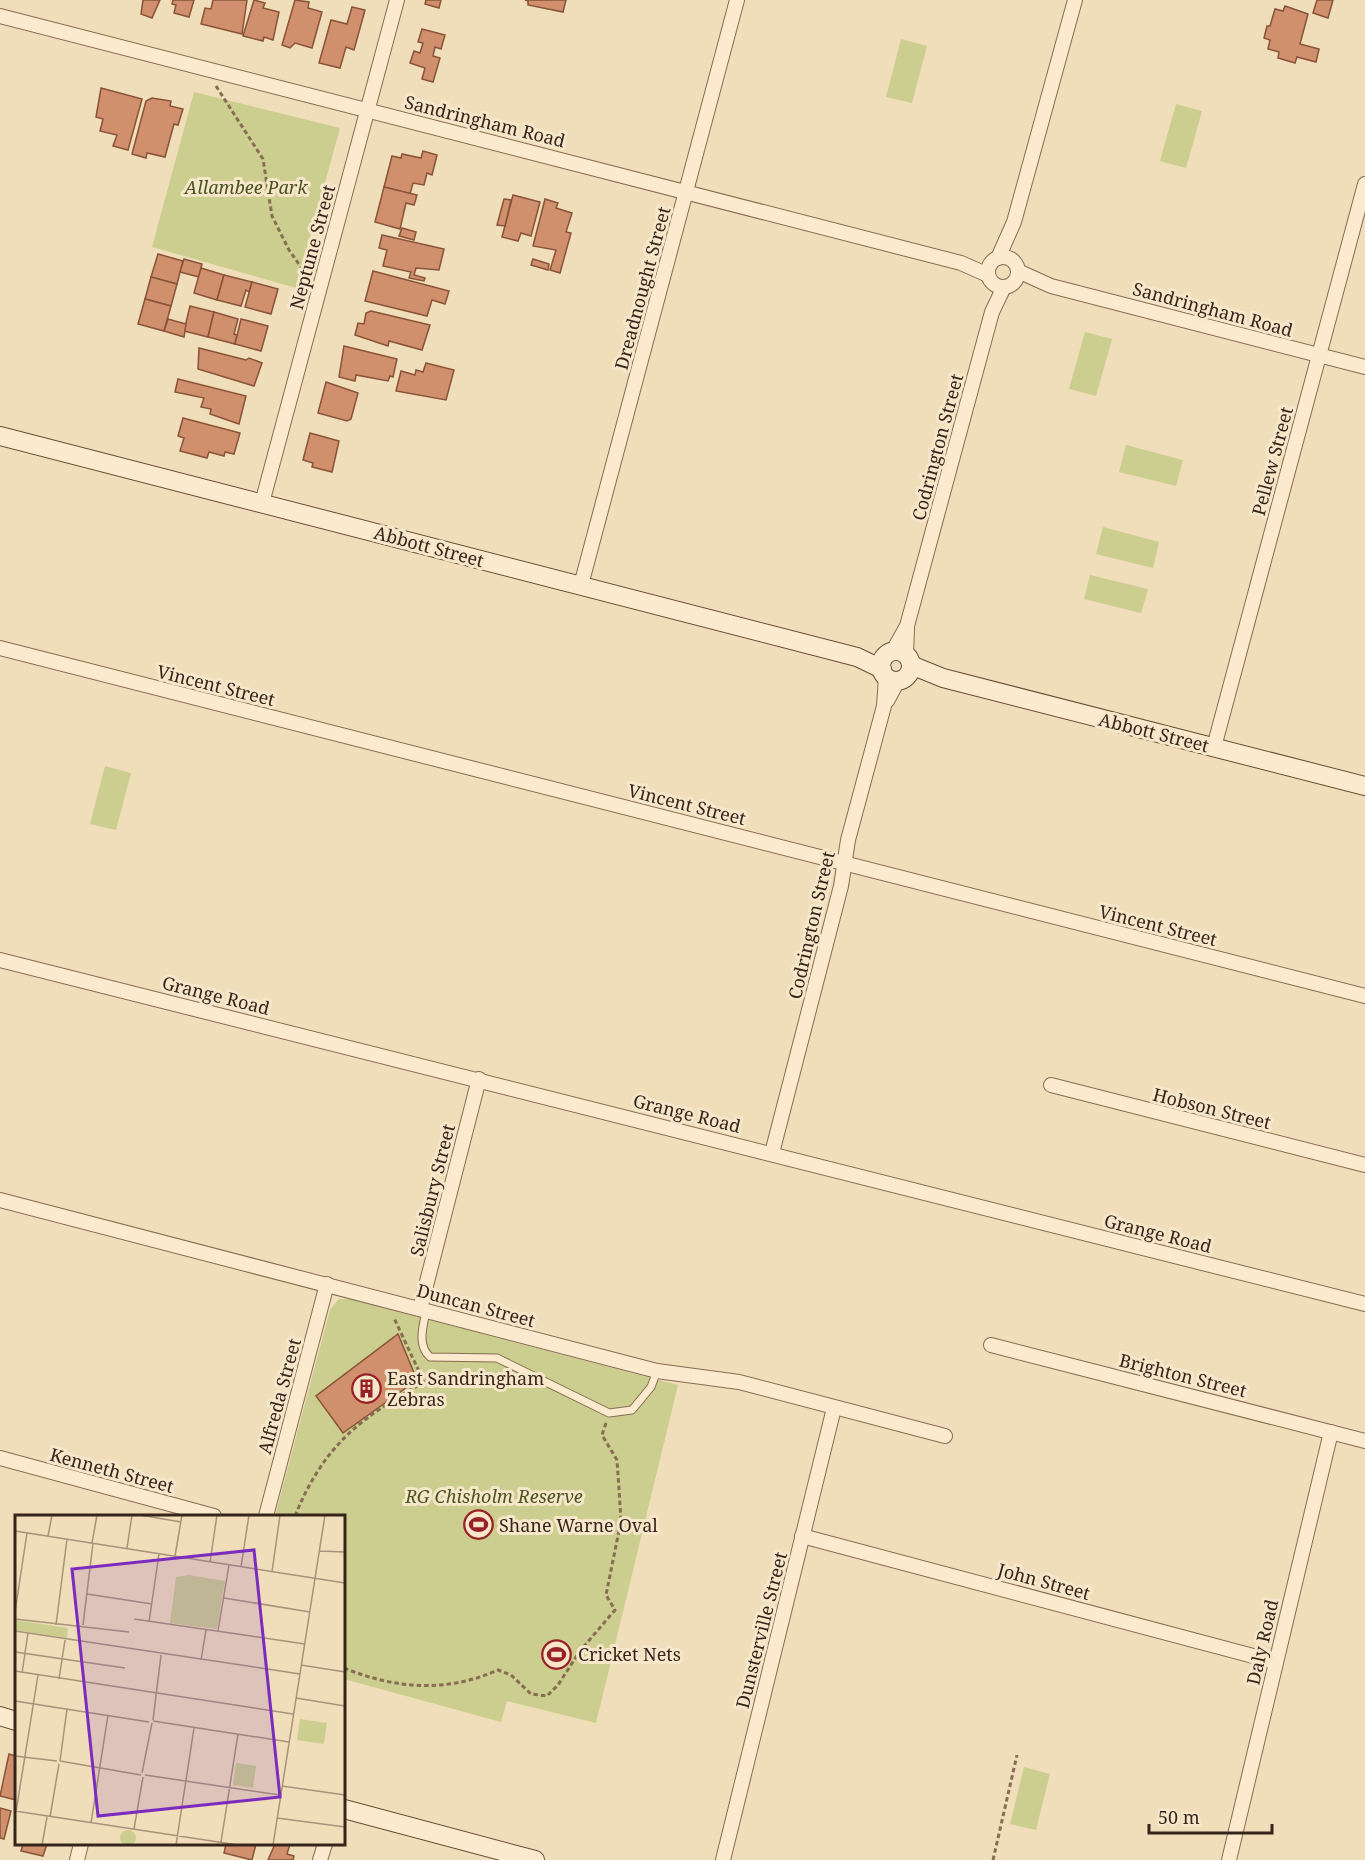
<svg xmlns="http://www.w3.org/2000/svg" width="1365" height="1860" viewBox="0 0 1365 1860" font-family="'Noto Serif',serif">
  <rect width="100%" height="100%" fill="#f0ddba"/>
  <g fill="#cbce8e">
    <path d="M 901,39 L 927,46 L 912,103 L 886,97 Z"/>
    <path d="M 194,92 L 340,128 L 296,288 L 152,247 Z"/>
    <path d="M 1176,104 L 1202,111 L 1186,168 L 1160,161 Z"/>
    <path d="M 1085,332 L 1112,339 L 1096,396 L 1069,389 Z"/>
    <path d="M 1126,445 L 1183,460 L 1176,486 L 1119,472 Z"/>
    <path d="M 1103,527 L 1159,542 L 1153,568 L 1096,554 Z"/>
    <path d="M 1090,575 L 1148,589 L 1141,613 L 1084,599 Z"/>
    <path d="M 105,766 L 131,773 L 116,830 L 90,824 Z"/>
    <path d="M 339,1299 L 350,1299 L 678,1385 L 596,1723 L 507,1701 L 501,1722 L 344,1679 L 344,1516 L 275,1516 L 330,1310 Z"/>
    <path d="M 1024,1767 L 1050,1774 L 1036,1830 L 1010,1824 Z"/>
  </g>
  <g fill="#d1906d" stroke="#885338" stroke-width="1.5">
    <path d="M 143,0 L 160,0 L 152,18 L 141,14 Z"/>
    <path d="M 173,0 L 194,0 L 189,17 L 174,13 L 176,5 L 172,4 Z"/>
    <path d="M 213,0 L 247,0 L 242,34 L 201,24 L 205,8 L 211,9 Z"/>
    <path d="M 254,0 L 265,3 L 263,8 L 279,12 L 273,40 L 264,37 L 263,41 L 243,36 Z"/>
    <path d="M 295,0 L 309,2 L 308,8 L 322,12 L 312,48 L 295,43 L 290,48 L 282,45 Z"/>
    <path d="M 426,0 L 441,0 L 439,8 L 425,4 Z"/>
    <path d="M 525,0 L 566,0 L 563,12 L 528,5 L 528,1 Z"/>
    <path d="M 1317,0 L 1333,0 L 1328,18 L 1313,13 Z"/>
    <path d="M 1285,6 L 1308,14 L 1300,44 L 1319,49 L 1316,62 L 1297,57 L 1295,63 L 1278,58 L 1279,52 L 1268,49 L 1270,40 L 1264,38 L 1267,26 L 1270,26 L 1275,9 L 1283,11 Z"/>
    <path d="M 352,7 L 365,10 L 354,50 L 346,47 L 340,68 L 319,63 L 331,20 L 347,24 Z"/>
    <path d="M 422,29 L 445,35 L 441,49 L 435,47 L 433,56 L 440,58 L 433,82 L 422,79 L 425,68 L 410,63 L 414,51 L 420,53 L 423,43 L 418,42 Z"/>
    <path d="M 101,88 L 142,99 L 128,150 L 113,146 L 117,135 L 100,131 L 103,119 L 96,117 Z"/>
    <path d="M 152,98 L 171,101 L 170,106 L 183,109 L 178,125 L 174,124 L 165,157 L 147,153 L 146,158 L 132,154 L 146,101 Z"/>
    <path d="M 423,151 L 437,155 L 432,175 L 427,173 L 424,185 L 413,183 L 410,194 L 384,187 L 392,156 L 401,158 L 402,154 L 421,158 Z"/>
    <path d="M 384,187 L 417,195 L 414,205 L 406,203 L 400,229 L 375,222 Z"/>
    <path d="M 513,195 L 540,202 L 531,236 L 521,233 L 518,241 L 502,237 Z"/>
    <path d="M 504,199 L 511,200 L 505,226 L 497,225 Z"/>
    <path d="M 545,199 L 558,203 L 556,208 L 572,213 L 566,232 L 571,233 L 560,273 L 550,270 L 556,250 L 533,246 Z"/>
    <path d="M 402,228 L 416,232 L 414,240 L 399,236 Z"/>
    <path d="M 382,235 L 444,249 L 439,270 L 416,268 L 414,275 L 425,278 L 424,281 L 409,278 L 411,272 L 383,266 L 387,250 L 379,248 Z"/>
    <path d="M 158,254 L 183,261 L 177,284 L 151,277 Z"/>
    <path d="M 184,259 L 202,264 L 199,277 L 180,272 Z"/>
    <path d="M 533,259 L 549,264 L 548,270 L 531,265 Z"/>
    <path d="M 201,268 L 224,275 L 217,300 L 194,293 Z"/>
    <path d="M 373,271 L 449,291 L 445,304 L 432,300 L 427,316 L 365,301 Z"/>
    <path d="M 224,275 L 252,282 L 249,292 L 246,290 L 241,306 L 217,300 Z"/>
    <path d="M 151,277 L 177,284 L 171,306 L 145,299 Z"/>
    <path d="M 252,282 L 278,289 L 271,314 L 245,307 Z"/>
    <path d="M 145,299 L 171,306 L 164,331 L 138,324 Z"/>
    <path d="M 190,306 L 214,312 L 208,337 L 184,331 Z"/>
    <path d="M 371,311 L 430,325 L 422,350 L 389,341 L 388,346 L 355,335 L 358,323 L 364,324 L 366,313 Z"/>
    <path d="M 214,312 L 238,319 L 234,334 L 237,335 L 235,344 L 208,337 Z"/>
    <path d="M 168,319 L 186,324 L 184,337 L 164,331 Z"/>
    <path d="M 241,319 L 268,326 L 261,351 L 235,344 Z"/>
    <path d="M 344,346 L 397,359 L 393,377 L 390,376 L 388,381 L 356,375 L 355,381 L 339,377 Z"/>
    <path d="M 199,348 L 246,360 L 249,358 L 262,363 L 254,386 L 198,369 Z"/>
    <path d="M 426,363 L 454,370 L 446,400 L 396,391 L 401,371 L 415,375 L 416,370 L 423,372 Z"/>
    <path d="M 178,379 L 246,396 L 239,424 L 210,414 L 211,409 L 201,407 L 204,398 L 175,392 Z"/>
    <path d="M 326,382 L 358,393 L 351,419 L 347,421 L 318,413 Z"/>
    <path d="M 183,418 L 240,433 L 234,454 L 225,452 L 224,456 L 209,452 L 207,458 L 180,451 L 184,438 L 178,436 Z"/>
    <path d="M 310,433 L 339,441 L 332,472 L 312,467 L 313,463 L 303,460 Z"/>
    <path d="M 398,1334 L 417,1380 L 343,1433 L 316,1396 Z"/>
    <path d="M 9,1754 L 16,1756 L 16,1800 L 0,1796 Z"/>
    <path d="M 0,1808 L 11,1811 L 4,1839 L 0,1838 Z"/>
    <path d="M 23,1844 L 47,1844 L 43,1856 L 21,1851 Z"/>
    <path d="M 226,1844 L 256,1844 L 252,1860 L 224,1853 Z"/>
    <path d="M 275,1844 L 290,1844 L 287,1854 L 294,1856 L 293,1860 L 268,1860 Z"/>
  </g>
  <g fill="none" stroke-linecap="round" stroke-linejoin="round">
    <defs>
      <path id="lane" d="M 426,1311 C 423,1327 417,1345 430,1357 L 497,1358 L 609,1413 L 632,1410 L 651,1387 L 657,1371"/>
      <g id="street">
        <path d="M 0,16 L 961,263 L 988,275"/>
        <circle cx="1003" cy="272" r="15"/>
        <path d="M 998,258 L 1014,222 L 1075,0"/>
        <path d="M 1018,271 L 1051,286 L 1365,367"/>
        <path d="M 262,503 L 397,0"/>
        <path d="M 581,585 L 737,0"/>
        <path d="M 0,648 L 1365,996"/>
        <path d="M 893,651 L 907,626 L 992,312 L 1004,287"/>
        <path d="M 906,655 L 907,628"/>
        <path d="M 887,701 L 898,681"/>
        <path d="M 1214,747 L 1365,184"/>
        <path d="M 0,960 L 1365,1304"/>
        <path d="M 1051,1085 L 1365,1165"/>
        <path d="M 772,1153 L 841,886 L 848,840 L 884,706 L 886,677"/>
        <path d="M 0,1200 L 657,1371 L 739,1382 L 945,1436"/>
        <path d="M 420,1309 L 479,1079"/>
        <path d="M 991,1345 L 1365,1441"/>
        <path d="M 0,1458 L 214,1516"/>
        <path d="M 266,1516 L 327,1284"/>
        <path d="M 802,1536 L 1276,1662"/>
        <path d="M 77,1860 L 81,1844"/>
        <path d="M 320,1860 L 325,1844"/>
        <path d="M 723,1860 L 834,1408"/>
        <path d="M 1229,1860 L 1331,1432"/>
      </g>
      <g id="secondary">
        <path d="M 0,436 L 857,657 L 882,669"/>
        <circle cx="896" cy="666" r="15"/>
        <path d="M 911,665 L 943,678 L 1365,786"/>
        <path d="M 0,1716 L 16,1721"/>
        <path d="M 344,1809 L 535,1860"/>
      </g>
    </defs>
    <use href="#lane" stroke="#886c53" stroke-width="9"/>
    <use href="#street" stroke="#886c53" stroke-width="16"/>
    <use href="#secondary" stroke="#694d37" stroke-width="20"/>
    <g stroke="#886c53" stroke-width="3" stroke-dasharray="4.5 3" stroke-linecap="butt">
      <path d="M 216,86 L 263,159 L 272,216 L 289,250 L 308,277"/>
      <path d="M 295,1516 C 324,1445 359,1419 424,1382 L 394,1318"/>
      <path d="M 344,1668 C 396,1689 446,1693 498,1670 L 511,1675 L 531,1694 L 547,1696 L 558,1685 L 580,1651 L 615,1610 L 606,1595 L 621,1521 L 619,1489 L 617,1460 L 602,1435 L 606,1423"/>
      <path d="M 993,1860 L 1017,1755"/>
    </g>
    <use href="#lane" stroke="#fbeacd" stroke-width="7"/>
    <use href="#street" stroke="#fbeacd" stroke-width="14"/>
    <use href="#secondary" stroke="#fbeacd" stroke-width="18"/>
  </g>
  <defs>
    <symbol id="building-ring" viewBox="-11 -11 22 22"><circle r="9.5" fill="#f7e7ca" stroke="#9a2028" stroke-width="1.5"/><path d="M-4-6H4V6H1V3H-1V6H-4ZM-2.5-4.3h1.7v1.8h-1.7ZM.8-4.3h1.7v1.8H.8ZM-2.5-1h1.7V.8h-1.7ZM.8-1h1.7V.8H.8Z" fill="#9a2028"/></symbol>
    <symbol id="stadium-ring" viewBox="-11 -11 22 22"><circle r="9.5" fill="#f7e7ca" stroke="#9a2028" stroke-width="1.5"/><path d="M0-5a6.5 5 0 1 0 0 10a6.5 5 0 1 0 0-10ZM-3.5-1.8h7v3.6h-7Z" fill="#9a2028"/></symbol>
  </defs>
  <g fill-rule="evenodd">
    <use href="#building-ring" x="350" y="1372" width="33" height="33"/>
    <use href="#stadium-ring" x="462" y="1508" width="33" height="33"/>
    <use href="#stadium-ring" x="540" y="1638" width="33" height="33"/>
  </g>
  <g text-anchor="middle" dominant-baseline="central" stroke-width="6" stroke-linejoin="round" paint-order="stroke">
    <g font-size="18" fill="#36251a" stroke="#f7e7ca">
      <text transform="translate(485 121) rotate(14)">Sandringham Road</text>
      <text transform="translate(312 247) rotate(-75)">Neptune Street</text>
      <text transform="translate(642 288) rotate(-75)">Dreadnought Street</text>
      <text transform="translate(1213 309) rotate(15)">Sandringham Road</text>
      <text transform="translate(937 447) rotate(-75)">Codrington Street</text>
      <text transform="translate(1272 461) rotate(-75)">Pellew Street</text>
      <text transform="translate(429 546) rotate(15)">Abbott Street</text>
      <text transform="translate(216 685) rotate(14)">Vincent Street</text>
      <text transform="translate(1154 732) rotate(14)">Abbott Street</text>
      <text transform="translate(687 804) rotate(14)">Vincent Street</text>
      <text transform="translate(811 925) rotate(-77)">Codrington Street</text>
      <text transform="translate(1158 925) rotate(14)">Vincent Street</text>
      <text transform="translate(216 995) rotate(14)">Grange Road</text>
      <text transform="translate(1212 1108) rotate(14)">Hobson Street</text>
      <text transform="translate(687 1113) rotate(14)">Grange Road</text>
      <text transform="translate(432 1190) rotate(-76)">Salisbury Street</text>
      <text transform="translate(1158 1233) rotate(14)">Grange Road</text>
      <text transform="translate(476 1305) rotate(15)">Duncan Street</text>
      <text transform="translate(1183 1375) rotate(14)">Brighton Street</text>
      <text transform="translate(279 1396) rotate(-75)">Alfreda Street</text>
      <text transform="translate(112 1470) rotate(15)">Kenneth Street</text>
      <text transform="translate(1044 1581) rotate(15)">John Street</text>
      <text transform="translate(761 1630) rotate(-76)">Dunsterville Street</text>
      <text transform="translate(1262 1642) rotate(-77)">Daly Road</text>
    </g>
    <g font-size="18" font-style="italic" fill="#49531f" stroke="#f7e7ca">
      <text x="246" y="187">Allambee Park</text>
      <text x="494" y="1496">RG Chisholm Reserve</text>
    </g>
    <g font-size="18" fill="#36251a" stroke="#f7e7ca" text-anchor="start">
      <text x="387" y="1378">East Sandringham<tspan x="387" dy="21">Zebras</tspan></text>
      <text x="499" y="1525">Shane Warne Oval</text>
      <text x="578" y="1654">Cricket Nets</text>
    </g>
  </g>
  <g transform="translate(15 1515)">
    <rect width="330" height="330" fill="#f0ddba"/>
    <path d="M 174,60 L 210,66 L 202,114 L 155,108 L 161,62 ZM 0,105 L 53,113 L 52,123 L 0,115 ZM 285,204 L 312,208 L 309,229 L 282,225 ZM 221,248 L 241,251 L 238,273 L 218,270 ZM105 323a8 8 0 1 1 16 0a8 8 0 1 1-16 0Z" fill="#cbce8e"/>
    <path fill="none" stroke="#a6937a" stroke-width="1.5" d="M 125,0 L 166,7M 0,16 L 330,68M 33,21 L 37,0M 77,28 L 82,0M 112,33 L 117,0M 304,36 L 330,37M 160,41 L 167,0M 195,47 L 202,0M 226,52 L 234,0M 257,57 L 265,0M 72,79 L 137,89M 209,83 L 295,97M 0,97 L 12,18M 0,104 L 114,117M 119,104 L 290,129M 134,107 L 144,39M 41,110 L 52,24M 68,110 L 78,28M 0,116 L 285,159M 203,116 L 214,50M 0,137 L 110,153M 186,145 L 191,115M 286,150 L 330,157M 0,156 L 278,199M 7,158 L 13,118M 44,164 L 50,125M 281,183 L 330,191M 0,186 L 134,207M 138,205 L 146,140M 138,206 L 274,227M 0,241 L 42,246M 45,246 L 126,260M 45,246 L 52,194M 127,258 L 137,208M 130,260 L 265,280M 267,271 L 330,280M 0,296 L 223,330M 1,297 L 23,160M 35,302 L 44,249M 262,303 L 330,312M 76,308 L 93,200M 119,314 L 128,262M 206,327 L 223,219M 27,330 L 32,302M 161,330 L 179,213M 258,330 L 310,0"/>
    <path fill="#7b2cbf" fill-opacity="0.15" stroke="#7b2cbf" stroke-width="3" d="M 239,35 L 265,282 L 83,301 L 57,54 Z"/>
    <rect width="330" height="330" fill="none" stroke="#36251a" stroke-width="3"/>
  </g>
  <path d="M1149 1824v9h123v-9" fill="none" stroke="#36251a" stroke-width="3"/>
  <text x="1158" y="1824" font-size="18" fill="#36251a" stroke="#f7e7ca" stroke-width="4.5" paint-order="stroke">50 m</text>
</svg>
